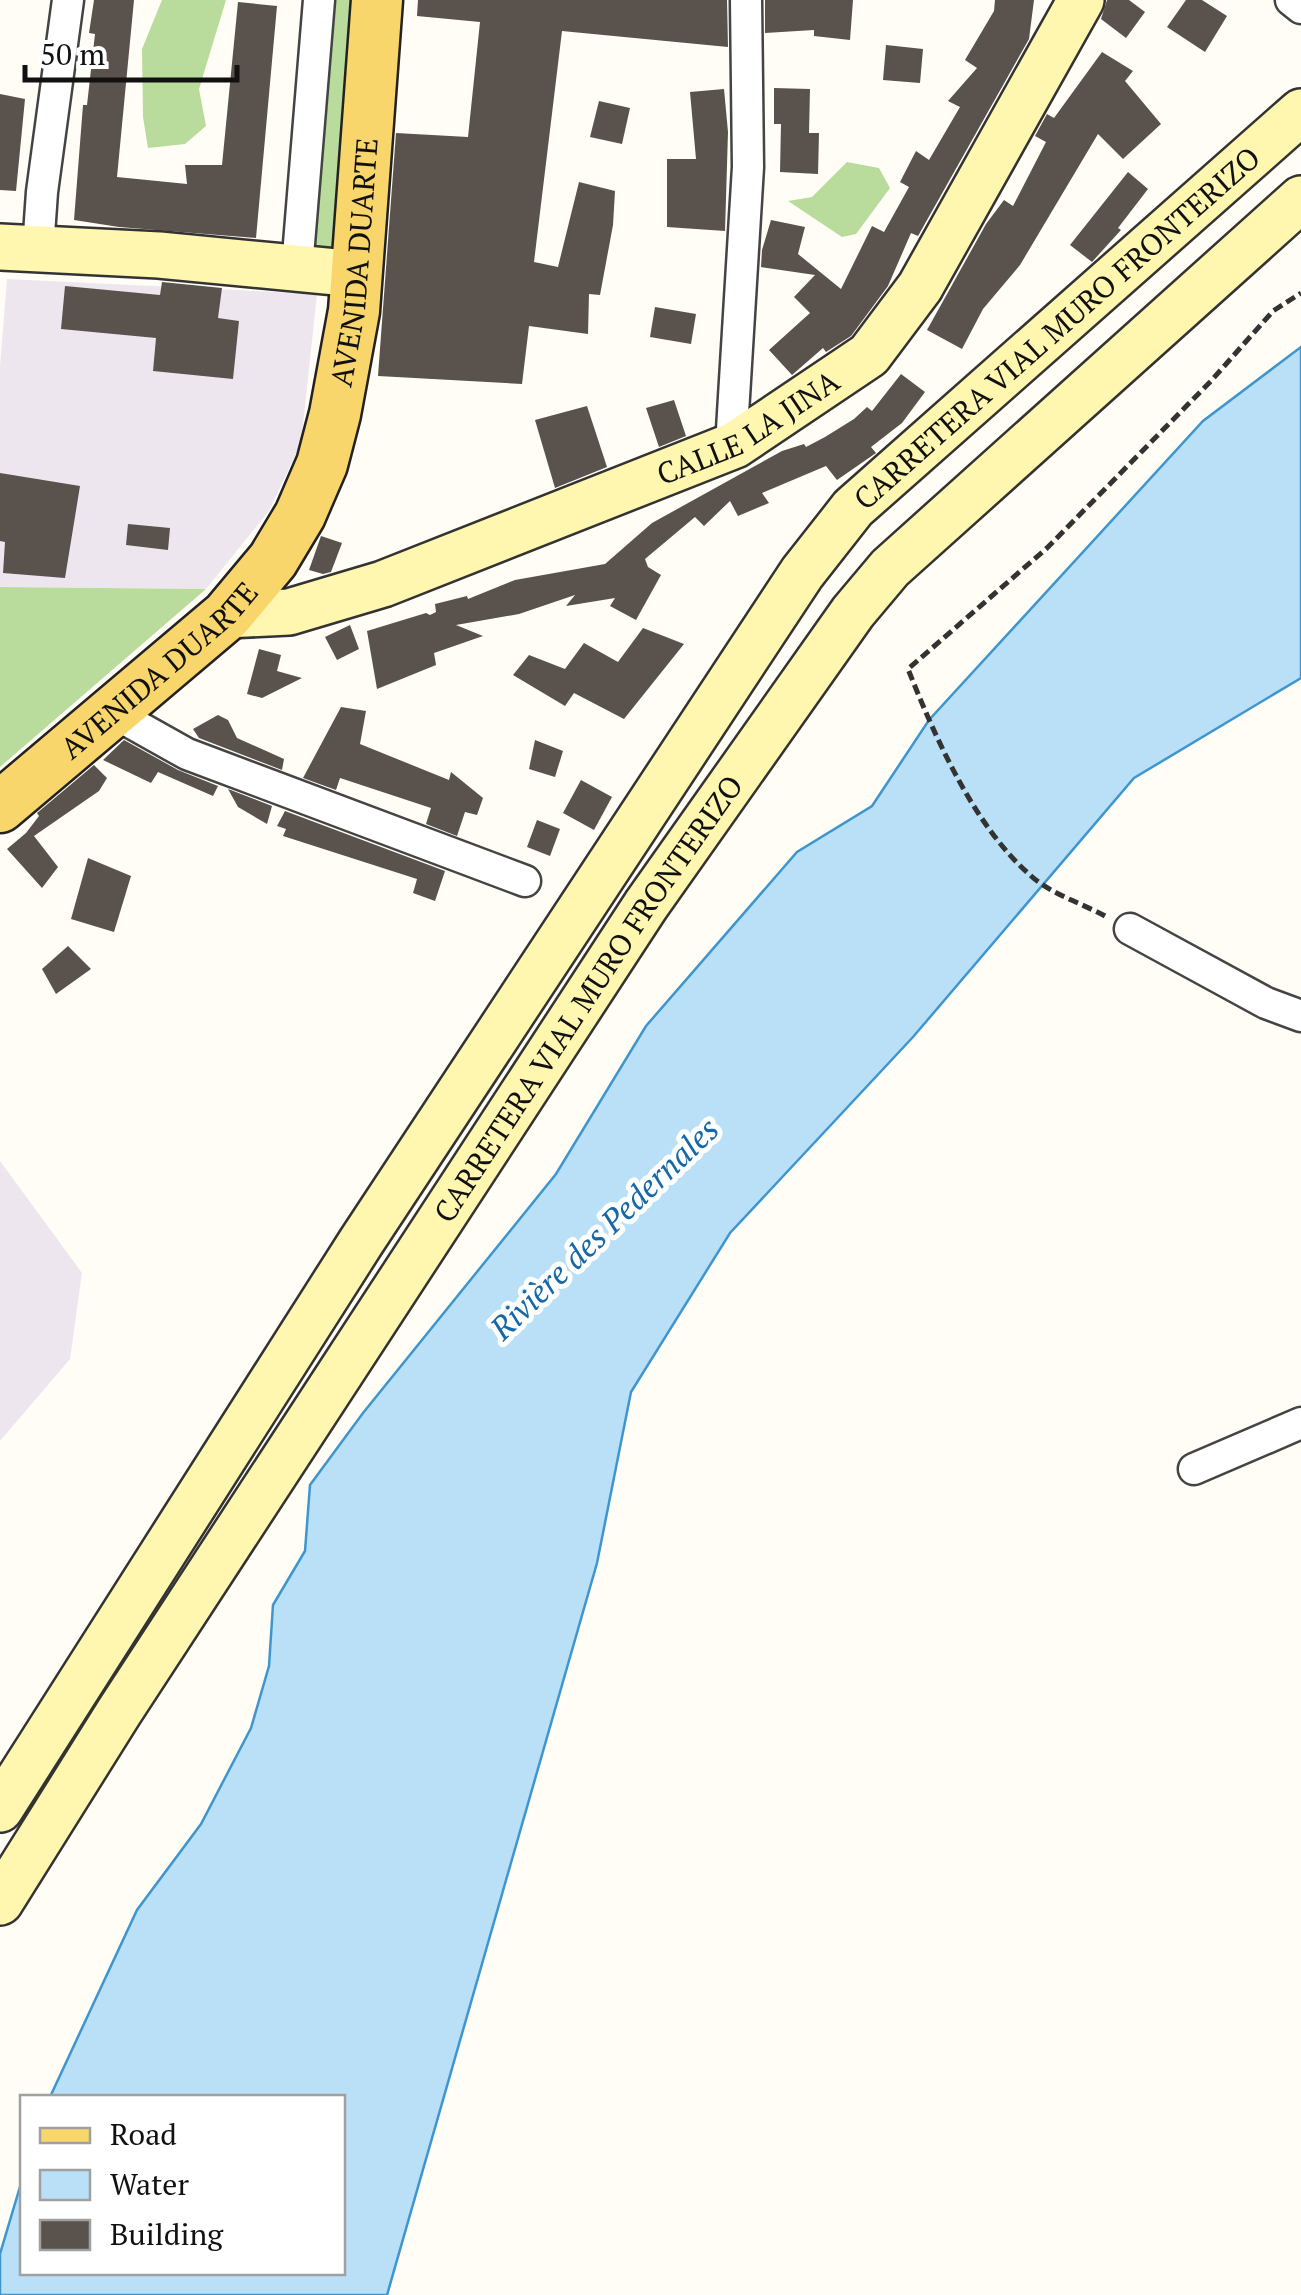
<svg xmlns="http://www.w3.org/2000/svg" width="1301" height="2295" viewBox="0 0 1301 2295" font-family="'PT Serif',serif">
  <rect width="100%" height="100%" fill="#fffdf5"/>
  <g fill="#eee6ef">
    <path d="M 7,279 L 317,294 L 301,443 L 269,511 L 206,589 L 0,587 L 0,366 Z"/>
    <path d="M 0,1161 L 82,1273 L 70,1359 L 0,1441 Z"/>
  </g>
  <g fill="#b9dc9c">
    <path d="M 162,0 L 226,0 L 199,89 L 206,126 L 185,144 L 148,148 L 143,117 L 142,49 Z"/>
    <path d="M 319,0 L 377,0 L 357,274 L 297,268 Z"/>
    <path d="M 847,162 L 879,168 L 890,188 L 856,234 L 842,237 L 788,201 L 812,197 Z"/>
    <path d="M 0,587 L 206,589 L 0,767 Z"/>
  </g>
  <path fill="#b9e0f7" stroke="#3f96cf" stroke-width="2.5" d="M 1301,347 L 1301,678 L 1134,778 L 913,1037 L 730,1233 L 631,1392 L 597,1563 L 387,2295 L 0,2295 L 0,2254 L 22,2180 L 22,2272 L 342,2272 L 342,2098 L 50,2097 L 137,1910 L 201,1824 L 251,1728 L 269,1666 L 273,1605 L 305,1551 L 310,1485 L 363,1413 L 556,1174 L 646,1026 L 797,852 L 872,806 L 929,720 L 1203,421 Z"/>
  <g fill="#5a524d">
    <path d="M 94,0 L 134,0 L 117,177 L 187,184 L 185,165 L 222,165 L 238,2 L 277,6 L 256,238 L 119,227 L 74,220 L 83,105 L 87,105 L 95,34 L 89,33 Z"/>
    <path d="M 418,0 L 727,0 L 728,47 L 562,31 L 534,262 L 558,267 L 579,182 L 615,191 L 613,225 L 600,295 L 589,294 L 588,334 L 529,326 L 522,384 L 378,376 L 396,133 L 468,137 L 480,22 L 417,16 Z"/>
    <path d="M 765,0 L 853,0 L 850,40 L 814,36 L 814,30 L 765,33 Z"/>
    <path d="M 995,0 L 1034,0 L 1029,39 L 918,236 L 911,233 L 888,286 L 851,336 L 826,352 L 823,348 L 792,375 L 769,350 L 810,313 L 794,297 L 815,275 L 761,267 L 762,250 L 771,220 L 805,227 L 798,254 L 841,289 L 872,226 L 884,232 L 909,187 L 900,182 L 916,151 L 929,160 L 960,107 L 948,101 L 977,68 L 965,60 L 994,11 Z"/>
    <path d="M 1107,0 L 1129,0 L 1145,12 L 1126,38 L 1101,19 Z"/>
    <path d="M 1186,0 L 1202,0 L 1227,16 L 1205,52 L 1167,27 Z"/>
    <path d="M 886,45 L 923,49 L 920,83 L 883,80 Z"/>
    <path d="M 1102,52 L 1133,71 L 1125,81 L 1161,124 L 1123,159 L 1098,134 L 1020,265 L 983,309 L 962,349 L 927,330 L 986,224 L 1004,200 L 1013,206 L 1046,142 L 1035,136 L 1047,114 L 1054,118 Z"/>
    <path d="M 774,88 L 810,89 L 809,133 L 819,133 L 818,174 L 780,172 L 781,124 L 774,124 Z"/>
    <path d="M 724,89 L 728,132 L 725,231 L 667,227 L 667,159 L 696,159 L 690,92 Z"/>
    <path d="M 0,94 L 25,99 L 16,191 L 0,190 Z"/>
    <path d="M 599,101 L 630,108 L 622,144 L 590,137 Z"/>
    <path d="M 1128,172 L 1148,189 L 1118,228 L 1121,230 L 1092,262 L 1070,245 Z"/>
    <path d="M 162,282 L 222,288 L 218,318 L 239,321 L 233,379 L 153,371 L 156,338 L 61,329 L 65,286 L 160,295 Z"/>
    <path d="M 655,307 L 696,314 L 691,344 L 650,337 Z"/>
    <path d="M 901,374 L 925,392 L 902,423 L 871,447 L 876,453 L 837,480 L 826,466 L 762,493 L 769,503 L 738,516 L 730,501 L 704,526 L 695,517 L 645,559 L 648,567 L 661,575 L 636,620 L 610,606 L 615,598 L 566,606 L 575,595 L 519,614 L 456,625 L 483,636 L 434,653 L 436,665 L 377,689 L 367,631 L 426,613 L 430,615 L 436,612 L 435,604 L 467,596 L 468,599 L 515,580 L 605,564 L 652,523 L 782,451 L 804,444 L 806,447 L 825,437 L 854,419 L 867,407 L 872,411 Z"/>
    <path d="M 674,400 L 686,436 L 659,447 L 646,408 Z"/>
    <path d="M 587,406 L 607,467 L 555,488 L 535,420 Z"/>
    <path d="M 0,473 L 80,486 L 65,578 L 3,573 L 5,542 L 0,541 Z"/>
    <path d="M 128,524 L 170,528 L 168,550 L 126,545 Z"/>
    <path d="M 321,536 L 342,543 L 331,572 L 323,574 L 309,570 Z"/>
    <path d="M 350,625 L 359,649 L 337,660 L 325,637 Z"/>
    <path d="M 643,628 L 684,644 L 624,719 L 574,693 L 565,706 L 513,675 L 529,655 L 565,669 L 584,643 L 618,662 Z"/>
    <path d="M 259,649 L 281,655 L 277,671 L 302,678 L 262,698 L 247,694 Z"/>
    <path d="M 341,707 L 366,711 L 360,744 L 449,780 L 451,772 L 483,798 L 477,815 L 465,812 L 457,836 L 426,824 L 431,808 L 340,778 L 336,790 L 303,778 Z"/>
    <path d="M 218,715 L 228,720 L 237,738 L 284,759 L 282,770 L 199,738 L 193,729 Z"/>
    <path d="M 124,740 L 178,770 L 218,786 L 213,796 L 158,772 L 151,783 L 103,760 Z"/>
    <path d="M 535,740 L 563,751 L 555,777 L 529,769 Z"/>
    <path d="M 94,765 L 107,778 L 99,791 L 34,836 L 58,867 L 42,888 L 7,849 L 26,833 L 39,816 L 37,813 Z"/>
    <path d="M 581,780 L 612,797 L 594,830 L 563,813 Z"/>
    <path d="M 228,789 L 272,806 L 267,824 L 238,807 Z"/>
    <path d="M 285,811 L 445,871 L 435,901 L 413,893 L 417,879 L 283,836 L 286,829 L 277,826 Z"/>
    <path d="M 537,820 L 560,829 L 550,856 L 527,847 Z"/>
    <path d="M 88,858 L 131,876 L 114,932 L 71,919 Z"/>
    <path d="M 68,946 L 91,969 L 56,994 L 42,969 Z"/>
  </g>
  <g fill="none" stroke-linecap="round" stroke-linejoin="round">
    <defs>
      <g id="street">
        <path d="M 1291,0 L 1301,8"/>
        <path d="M 38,249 L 42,192 L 68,0"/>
        <path d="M 297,268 L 319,0"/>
        <path d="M 731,446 L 748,167 L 746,0"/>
        <path d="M 112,712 L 187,754 L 525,881"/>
        <path d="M 1130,929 L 1266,1003 L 1301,1016"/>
        <path d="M 1194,1469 L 1301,1423"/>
      </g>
      <g id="secondary">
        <path d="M 0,247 L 159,255 L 357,274"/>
        <path id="s1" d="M 227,615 L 289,612 L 383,584 L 735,445 L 869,355 L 920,287 L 1081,0"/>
        <path id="s2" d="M 0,1809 L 361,1242 L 802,573 L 853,508 L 1301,112"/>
        <path id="s3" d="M 0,1902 L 119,1712 L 646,905 L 853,612 L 890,568 L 1301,199"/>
      </g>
      <g id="primary">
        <path id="s4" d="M 0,807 L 227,615 L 273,560 L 300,515 L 322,464 L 335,414 L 354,311 L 377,0"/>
      </g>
    </defs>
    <use href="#street" stroke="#444" stroke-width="35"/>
    <use href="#secondary" stroke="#333" stroke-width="50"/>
    <use href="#primary" stroke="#222" stroke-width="55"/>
    <path stroke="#333" stroke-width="5" stroke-dasharray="10 5" stroke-linecap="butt" d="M 1105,916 C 1081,903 1049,893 1030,875 C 974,826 935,737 908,669 L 1047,548 L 1211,381 L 1273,311 L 1301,293"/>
    <use href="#street" stroke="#fff" stroke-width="30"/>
    <use href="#secondary" stroke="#fff6b0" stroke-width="45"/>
    <use href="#primary" stroke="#f9d66b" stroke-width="50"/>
  </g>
  <g text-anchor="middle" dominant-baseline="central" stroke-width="10" stroke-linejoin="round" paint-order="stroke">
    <g font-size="30" fill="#111" stroke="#fff">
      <text stroke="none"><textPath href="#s4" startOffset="682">AVENIDA DUARTE</textPath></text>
      <text stroke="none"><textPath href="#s2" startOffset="1828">CARRETERA VIAL MURO FRONTERIZO</textPath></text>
      <text stroke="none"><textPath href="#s1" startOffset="558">CALLE LA JINA</textPath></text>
      <text stroke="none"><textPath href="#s4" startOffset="210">AVENIDA DUARTE</textPath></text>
      <text stroke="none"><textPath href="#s3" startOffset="1078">CARRETERA VIAL MURO FRONTERIZO</textPath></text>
    </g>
    <g font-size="32" font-style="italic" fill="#1768a6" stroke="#fff">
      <text transform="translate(604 1228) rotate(-44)">Rivière des Pedernales</text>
    </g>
  </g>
  <rect x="20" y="2095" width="325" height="180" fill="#ffffff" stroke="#a0a0a0" stroke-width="2.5"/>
  <rect x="40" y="2128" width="50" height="15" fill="#f9d66b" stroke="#a0a0a0" stroke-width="2.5"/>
  <text x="110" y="2145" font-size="30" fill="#111111">Road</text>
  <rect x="40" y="2170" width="50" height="30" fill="#b9e0f7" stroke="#a0a0a0" stroke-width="2.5"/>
  <text x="110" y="2195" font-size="30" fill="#111111">Water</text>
  <rect x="40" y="2220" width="50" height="30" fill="#5a524d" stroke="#a0a0a0" stroke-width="2.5"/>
  <text x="110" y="2245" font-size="30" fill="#111111">Building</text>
  <path d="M25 65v15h212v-15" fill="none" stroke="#111111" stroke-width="5"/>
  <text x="40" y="65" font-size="30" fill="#111111" stroke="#ffffff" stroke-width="8" paint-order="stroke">50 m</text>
</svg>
